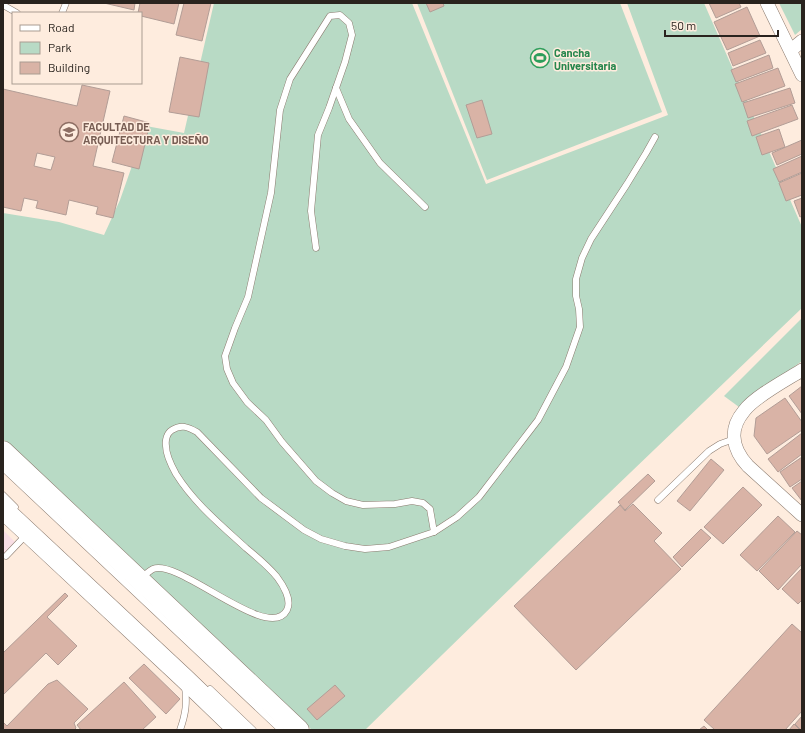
<svg xmlns="http://www.w3.org/2000/svg" width="805" height="733" viewBox="0 0 805 733" font-family="Barlow,sans-serif">
  <rect width="100%" height="100%" fill="#feecde"/>
  <path fill="#f8dee5" d="M 3,530 L 15,542 L 3,554 Z"/>
  <g fill="#b8dac5">
    <path d="M 214,3 L 412,3 L 486,184 L 668,115 L 627,3 L 704,3 L 802,227 L 802,308 L 558,542 L 365,730 L 312,730 L 3,439 L 3,213 L 59,222 L 104,235 L 120,200 L 146,126 L 184,133 Z"/>
    <path d="M 417,3 L 620,3 L 662,112 L 487,180 Z"/>
    <path d="M 779,3 L 802,3 L 802,29 L 795,35 Z"/>
    <path d="M 802,318 L 802,361 L 739,407 L 724,396 Z"/>
  </g>
  <g fill="#d9b3a6" stroke="#b29d96" fill-rule="evenodd">
    <path d="M 104,3 L 135,3 L 134,10 Z"/>
    <path d="M 140,3 L 179,3 L 174,24 L 141,16 L 141,13 L 138,13 Z"/>
    <path d="M 184,3 L 211,3 L 202,41 L 176,35 Z"/>
    <path d="M 426,3 L 443,3 L 444,6 L 430,12 Z"/>
    <path d="M 709,3 L 739,3 L 741,7 L 716,18 Z"/>
    <path d="M 747,7 L 760,36 L 727,50 L 714,22 Z"/>
    <path d="M 760,40 L 766,53 L 733,66 L 728,53 Z"/>
    <path d="M 769,55 L 773,68 L 736,82 L 731,70 Z"/>
    <path d="M 180,57 L 209,63 L 199,117 L 169,112 Z"/>
    <path d="M 778,68 L 785,86 L 742,102 L 735,84 Z"/>
    <path d="M 82,85 L 110,91 L 93,166 L 124,173 L 113,218 L 96,214 L 98,207 L 69,200 L 66,215 L 36,208 L 38,201 L 24,198 L 21,211 L 3,207 L 3,89 L 77,106 ZM 37,153 L 55,157 L 51,170 L 34,166 Z"/>
    <path d="M 790,88 L 795,103 L 748,118 L 743,103 Z"/>
    <path d="M 482,100 L 492,134 L 477,138 L 466,105 Z"/>
    <path d="M 792,105 L 798,119 L 752,136 L 747,121 Z"/>
    <path d="M 124,116 L 150,123 L 139,169 L 112,162 Z"/>
    <path d="M 779,129 L 785,147 L 762,155 L 756,137 Z"/>
    <path d="M 802,140 L 802,154 L 777,165 L 772,153 Z"/>
    <path d="M 802,156 L 802,172 L 779,182 L 773,169 Z"/>
    <path d="M 802,173 L 802,195 L 786,201 L 779,183 Z"/>
    <path d="M 802,198 L 802,216 L 800,217 L 794,201 Z"/>
    <path d="M 802,386 L 802,414 L 789,396 Z"/>
    <path d="M 785,398 L 802,422 L 802,430 L 767,454 L 754,436 L 756,418 Z"/>
    <path d="M 802,433 L 802,454 L 778,472 L 768,459 Z"/>
    <path d="M 802,457 L 802,479 L 790,487 L 780,472 Z"/>
    <path d="M 711,459 L 724,470 L 690,511 L 677,501 Z"/>
    <path d="M 648,474 L 655,481 L 625,510 L 618,502 Z"/>
    <path d="M 802,481 L 802,501 L 792,488 Z"/>
    <path d="M 743,487 L 762,505 L 723,544 L 704,527 Z"/>
    <path d="M 633,504 L 662,533 L 654,541 L 681,569 L 576,670 L 514,606 L 620,505 L 625,511 Z"/>
    <path d="M 778,516 L 795,532 L 757,571 L 740,555 Z"/>
    <path d="M 701,529 L 711,538 L 682,567 L 673,557 Z"/>
    <path d="M 797,531 L 802,535 L 802,564 L 778,590 L 759,571 Z"/>
    <path d="M 802,568 L 802,600 L 798,604 L 782,589 Z"/>
    <path d="M 65,593 L 68,596 L 47,617 L 77,646 L 58,665 L 46,653 L 3,695 L 3,653 Z"/>
    <path d="M 792,624 L 802,633 L 802,711 L 785,730 L 715,730 L 704,720 Z"/>
    <path d="M 144,664 L 180,699 L 166,714 L 129,678 Z"/>
    <path d="M 57,680 L 88,709 L 74,723 L 76,728 L 74,730 L 3,730 L 3,722 L 7,726 L 48,684 Z"/>
    <path d="M 124,682 L 156,717 L 142,730 L 81,730 L 77,725 Z"/>
    <path d="M 335,685 L 345,696 L 317,720 L 307,709 Z"/>
    <path d="M 802,716 L 802,728 L 801,730 L 795,724 Z"/>
    <path d="M 794,724 L 800,730 L 789,730 Z"/>
    <path d="M 704,726 L 708,730 L 699,730 Z"/>
  </g>
  <g fill="none" stroke-linecap="round" stroke-linejoin="round">
    <defs>
      <g id="service">
        <path d="M 3,5 L 17,13"/>
        <path d="M 62,13 L 66,3"/>
        <path d="M 336,88 L 349,119 L 380,163 L 425,207"/>
        <path d="M 316,248 L 311,211 L 318,135 L 329,108 L 345,62 L 352,35 L 349,23 L 340,15 L 330,16 L 290,79 L 280,110 L 271,193 L 248,297 L 235,328 L 225,356 L 227,369 L 233,383 L 247,402 L 266,420 L 282,442 L 316,481 L 332,493 L 346,501 L 363,505 L 395,504 L 412,501 L 423,503 L 430,509 L 434,532"/>
        <path d="M 3,468 L 281,730"/>
        <path d="M 3,495 L 15,507"/>
        <path d="M 658,500 L 709,451 L 720,444 L 734,439"/>
        <path d="M 6,556 L 27,534"/>
        <path d="M 141,578 C 145,575 149,571 153,569 C 179,558 269,644 287,610 C 292,600 283,585 277,577 C 268,566 257,557 246,548 C 221,525 194,503 176,474 C 171,465 166,455 166,446 C 165,440 167,433 172,430 C 181,424 188,427 197,432 L 261,498 L 304,530 L 321,539 L 345,546 L 365,549 L 389,547 L 434,532 L 457,517 L 479,497 L 538,420 L 566,367 L 580,327 L 579,309 L 576,296 L 576,279 L 582,258 L 591,239 L 627,184 L 646,153 L 655,137"/>
        <path d="M 210,689 L 253,730"/>
        <path d="M 180,730 C 186,713 187,703 185,686"/>
      </g>
      <g id="minor">
        <path d="M 767,3 L 802,75"/>
        <path d="M 791,50 L 802,41"/>
        <path d="M 802,370 C 786,380 754,397 744,411 C 728,430 733,450 748,466 L 802,515"/>
      </g>
      <g id="primary">
        <path d="M 3,451 L 299,730"/>
        <path d="M 3,509 L 184,678 L 238,730"/>
      </g>
    </defs>
    <use href="#service" stroke="#8b7b6f" stroke-width="7"/>
    <use href="#minor" stroke="#8b7b6f" stroke-width="14"/>
    <use href="#primary" stroke="#8b7b6f" stroke-width="21"/>
    <use href="#service" stroke="#fff" stroke-width="6"/>
    <use href="#minor" stroke="#fff" stroke-width="13"/>
    <use href="#primary" stroke="#fff" stroke-width="20"/>
  </g>
  <defs>
    <symbol id="stadium-ring" viewBox="-11 -11 22 22"><circle r="9.5" fill="#feecde" stroke="#2e9e5b" stroke-width="1.5"/><path d="M0-5a6.5 5 0 1 0 0 10a6.5 5 0 1 0 0-10ZM-3.5-1.8h7v3.6h-7Z" fill="#2e9e5b"/></symbol>
    <symbol id="university-ring" viewBox="-11 -11 22 22"><circle r="9.5" fill="#feecde" stroke="#8d6e63" stroke-width="1.5"/><path d="M0-5L7-2L0 1L-7-2ZM-4 1L0 2.5L4 1V4Q0 6-4 4Z" fill="#8d6e63"/></symbol>
  </defs>
  <g fill-rule="evenodd">
    <use href="#stadium-ring" x="529" y="47" width="22" height="22"/>
    <use href="#university-ring" x="58" y="121" width="22" height="22"/>
  </g>
  <g text-anchor="middle" dominant-baseline="central" stroke-width="3" stroke-linejoin="round" paint-order="stroke">
    <g font-size="11" font-weight="bold" fill="#27864d" stroke="#feecde" text-anchor="start">
      <text x="554" y="52">Cancha<tspan x="554" dy="13">Universitaria</tspan></text>
    </g>
    <g font-size="11" font-weight="bold" fill="#785e54" stroke="#feecde" text-anchor="start">
      <text x="83" y="126">FACULTAD DE<tspan x="83" dy="13">ARQUITECTURA Y DISEÑO</tspan></text>
    </g>
  </g>
  <rect width="805" height="733" fill="none" stroke="#29231e" stroke-width="8"/>
  <rect x="12" y="12" width="130" height="72" fill="#feecde" stroke="#a99c91"/>
  <rect x="20" y="25" width="20" height="6" fill="#ffffff" stroke="#a99c91"/>
  <text x="48" y="32" font-size="12" fill="#29231e">Road</text>
  <rect x="20" y="42" width="20" height="12" fill="#b8dac5" stroke="#a99c91"/>
  <text x="48" y="52" font-size="12" fill="#29231e">Park</text>
  <rect x="20" y="62" width="20" height="12" fill="#d9b3a6" stroke="#a99c91"/>
  <text x="48" y="72" font-size="12" fill="#29231e">Building</text>
  <path d="M665 30v6h113v-6" fill="none" stroke="#29231e" stroke-width="2"/>
  <text x="671" y="30" font-size="12" fill="#29231e" stroke="#feecde" stroke-width="3" paint-order="stroke">50 m</text>
</svg>
